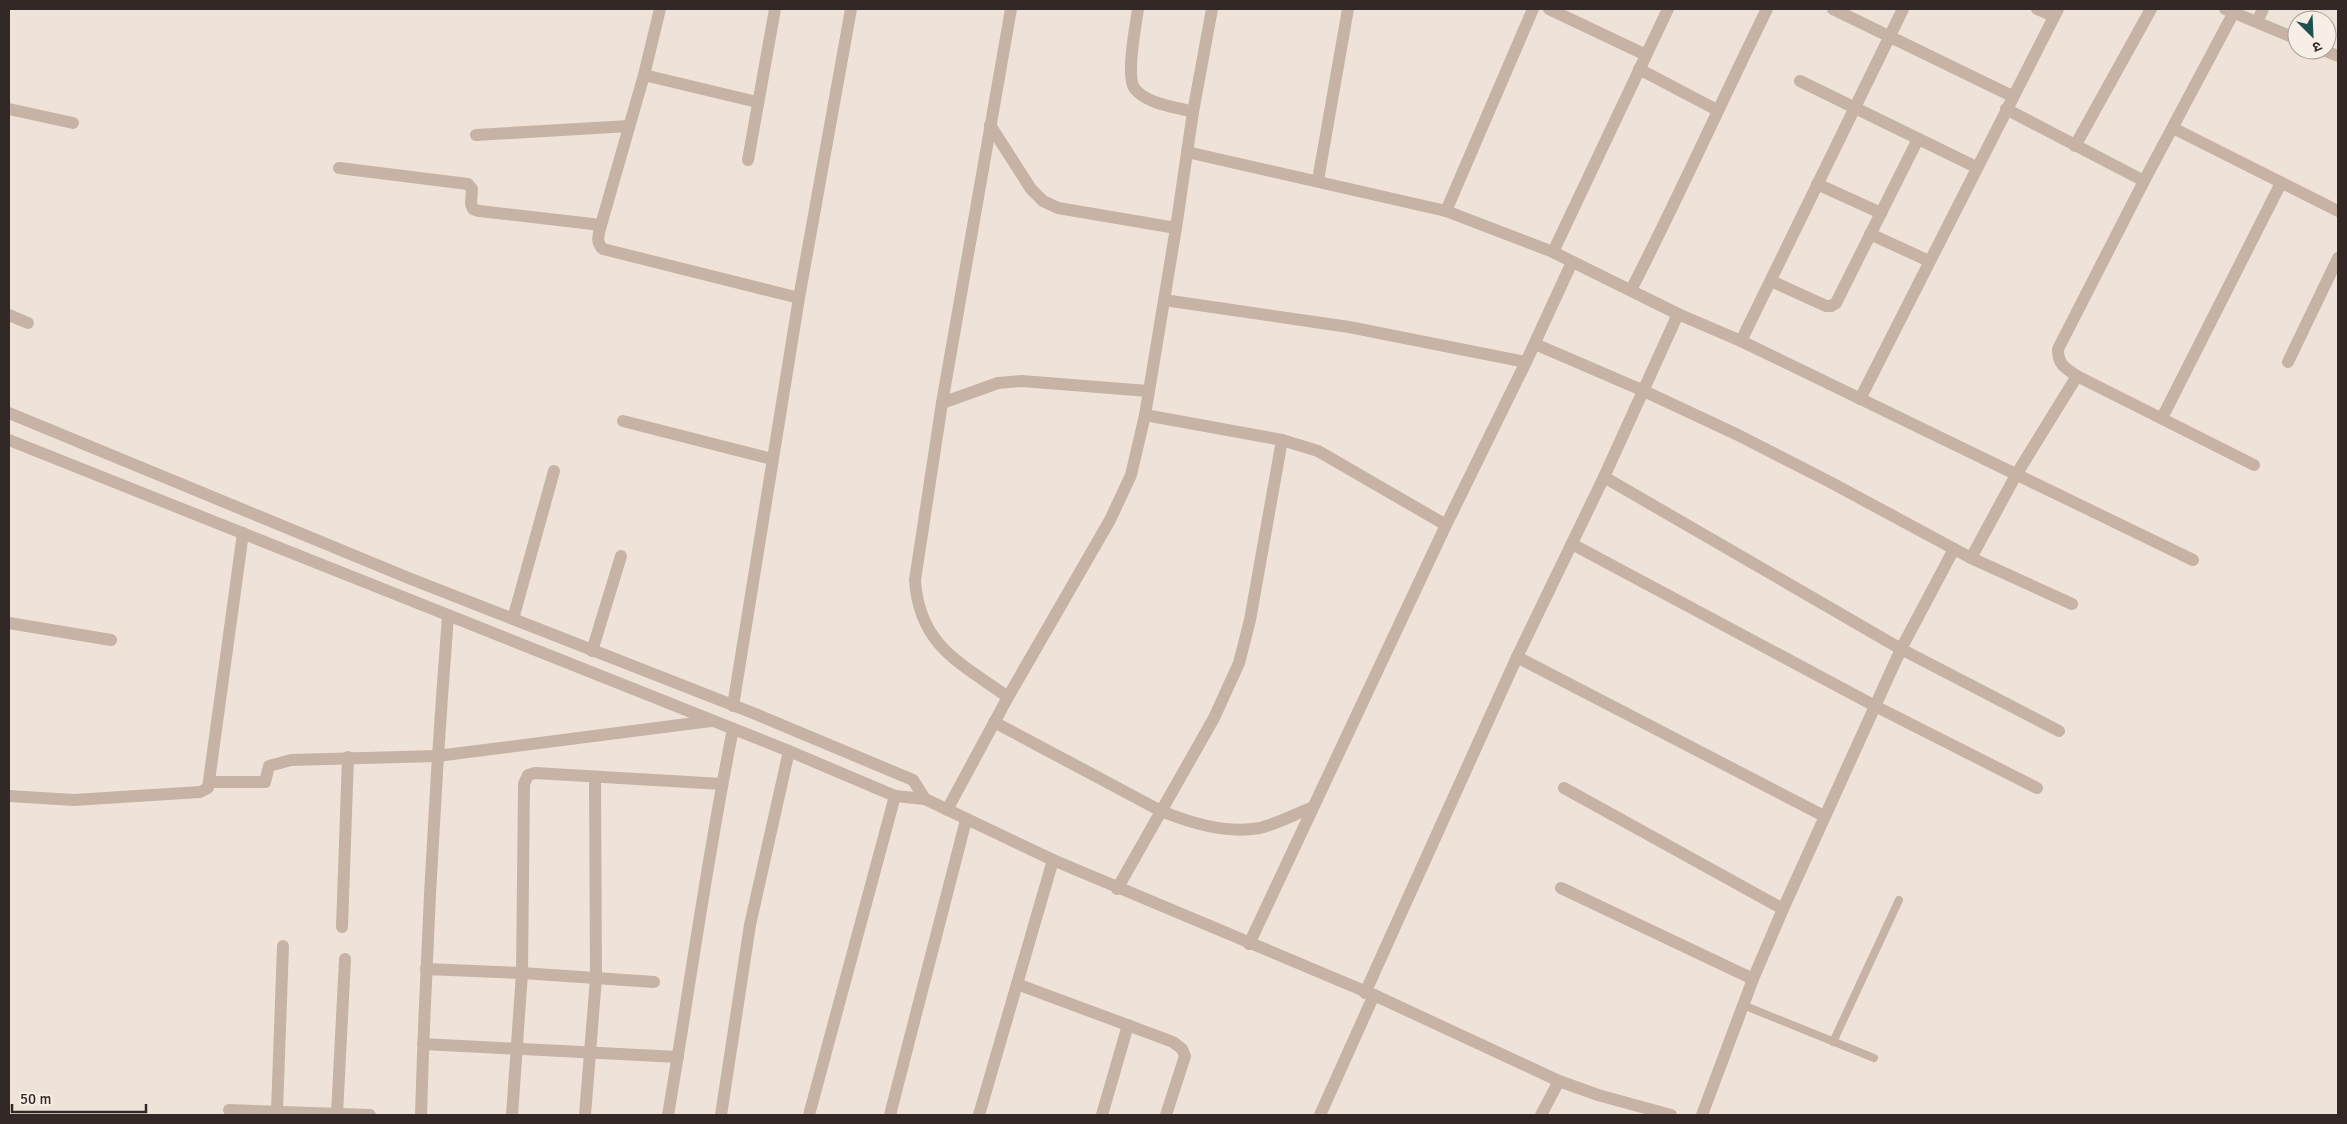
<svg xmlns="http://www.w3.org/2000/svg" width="2347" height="1124" viewBox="0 0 2347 1124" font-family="Signika,'Noto Sans Devanagari',sans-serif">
  <rect width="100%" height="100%" fill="#efe3d9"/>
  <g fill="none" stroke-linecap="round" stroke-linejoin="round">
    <g stroke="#c6b3a6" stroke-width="8">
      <path d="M 1743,1005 L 1874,1058"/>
      <path d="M 1833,1042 L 1899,900"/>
    </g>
    <g stroke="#c6b3a6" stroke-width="12">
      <path d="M 660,9 L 644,75 L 601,225 C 599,234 595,242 603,249 L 799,298"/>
      <path d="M 1138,9 C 1136,25 1125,77 1135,89 C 1147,104 1176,107 1193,112"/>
      <path d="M 1549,9 L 1646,55"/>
      <path d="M 1833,9 L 2012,96"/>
      <path d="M 2037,9 L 2054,16"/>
      <path d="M 2234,12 L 2144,181 L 2058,349 C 2058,365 2065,368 2077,376 L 2254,465"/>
      <path d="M 2257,22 L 2263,9"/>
      <path d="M 1639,69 L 1717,110"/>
      <path d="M 644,75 L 757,102"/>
      <path d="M 1800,81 L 1976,167"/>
      <path d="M 9,109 L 73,123"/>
      <path d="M 2006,109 L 2144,181"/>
      <path d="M 990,125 L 1031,189 L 1043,201 L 1058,208 L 1176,228"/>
      <path d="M 2173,128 L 2338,211"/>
      <path d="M 476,135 L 629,126"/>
      <path d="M 2075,146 L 2151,9"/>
      <path d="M 1187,152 L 1446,211 L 1553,252 L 1678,314 L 1741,341 L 2193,560"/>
      <path d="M 748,160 L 775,9"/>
      <path d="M 339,168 L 468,184 L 472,189 L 471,204 L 473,209 L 479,211 L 601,225"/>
      <path d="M 1318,180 L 1348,9"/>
      <path d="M 1817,184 L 1881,213"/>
      <path d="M 1446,211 L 1533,9"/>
      <path d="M 1870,234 L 1929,261"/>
      <path d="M 1553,252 L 1668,9"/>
      <path d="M 1771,281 L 1826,306 L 1831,306 L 1836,303 L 1918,139"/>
      <path d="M 1631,290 C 1679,197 1721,102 1767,9"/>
      <path d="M 1164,300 L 1349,327 L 1526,362"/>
      <path d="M 9,315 L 28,323"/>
      <path d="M 1741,341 L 1903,9"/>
      <path d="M 1535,344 L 1644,391 L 1738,435 L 1830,482 L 1971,558 L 2072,604"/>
      <path d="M 2288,362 L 2338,258"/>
      <path d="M 1860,399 L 2058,9"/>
      <path d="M 942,403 L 998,383 L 1022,381 L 1148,391"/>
      <path d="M 1145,415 L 1282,440 L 1318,451 L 1446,525"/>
      <path d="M 2162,418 L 2281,183"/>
      <path d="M 623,421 L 772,459"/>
      <path d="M 1604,477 L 1901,649 L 2059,731"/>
      <path d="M 1572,544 L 1875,706 L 2037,788"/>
      <path d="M 1971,558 L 2016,475 L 2077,376"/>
      <path d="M 513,619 L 554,471"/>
      <path d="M 9,623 L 111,640"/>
      <path d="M 592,651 L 621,556"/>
      <path d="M 1517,657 L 1824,816"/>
      <path d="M 1008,697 C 960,663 919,645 915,580 L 942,403 L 1011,9"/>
      <path d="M 733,706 L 799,298 L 851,9"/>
      <path d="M 994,722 L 1161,811 C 1191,823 1226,834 1260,828 C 1277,824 1295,814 1311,808"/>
      <path d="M 209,782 L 265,782 L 269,766 L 291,760 L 437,756 L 711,721"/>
      <path d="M 1564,788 L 1783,909"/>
      <path d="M 9,796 L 74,800 L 200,792 L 208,788 L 243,533"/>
      <path d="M 947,810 L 1008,697 L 1110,520 L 1131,475 L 1145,415 L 1176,228 L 1193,112 L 1212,9"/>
      <path d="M 1561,888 L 1753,979"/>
      <path d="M 1117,889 L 1214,718 L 1239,663 L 1250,620 L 1282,440"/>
      <path d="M 342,927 L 348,757"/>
      <path d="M 1249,944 L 1446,525 L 1526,362 L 1572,262"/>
      <path d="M 426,969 L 522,973 L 654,982"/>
      <path d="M 1017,984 L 1173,1042 L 1182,1049 L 1185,1056 L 1166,1115"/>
      <path d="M 1365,993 L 1517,657 L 1604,477 L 1678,314"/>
      <path d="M 423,1044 L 678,1057"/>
      <path d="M 229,1110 L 370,1115"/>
      <path d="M 277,1111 L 283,946"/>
      <path d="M 337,1114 L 345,959"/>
      <path d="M 421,1115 C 426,949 435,783 448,616"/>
      <path d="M 512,1115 L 522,973 L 524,784 L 528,775 L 535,773 L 722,784"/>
      <path d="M 585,1115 L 596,978 L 595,777"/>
      <path d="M 668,1115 C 690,987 707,857 733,729"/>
      <path d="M 721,1115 L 750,925 L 789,751"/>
      <path d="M 809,1115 L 895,796"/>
      <path d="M 890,1115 L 966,820"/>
      <path d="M 979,1115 L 1053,860"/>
      <path d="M 1102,1115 L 1128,1025"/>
      <path d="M 1320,1115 L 1374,995"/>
      <path d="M 1541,1115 L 1559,1081"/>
      <path d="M 1702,1115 L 1753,979 L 1783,909 L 1901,649 L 1954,549"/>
    </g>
    <g stroke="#c6b3a6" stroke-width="12">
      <path d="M 2225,9 L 2297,39"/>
      <path d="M 2323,50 L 2338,56"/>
      <path d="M 9,413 L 411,579 L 753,713 L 913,780 L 925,799"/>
      <path d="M 9,440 L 789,751 L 895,796 L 925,799 L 1053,860 L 1374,995 L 1559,1081 L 1598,1095 L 1671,1115"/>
    </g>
  </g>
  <rect width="2347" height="1124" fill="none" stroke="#322926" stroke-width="20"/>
  <g transform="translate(2312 35) rotate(156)"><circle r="24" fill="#f7eee5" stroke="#a89f99"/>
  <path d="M0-4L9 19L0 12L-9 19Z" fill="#1f5050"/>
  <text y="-8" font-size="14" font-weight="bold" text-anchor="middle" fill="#322926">उ</text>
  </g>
  <path d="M12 1104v8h134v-8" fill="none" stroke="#322926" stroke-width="2.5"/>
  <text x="20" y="1104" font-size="15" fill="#322926" stroke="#f7eee5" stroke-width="4" paint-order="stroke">50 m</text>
</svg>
